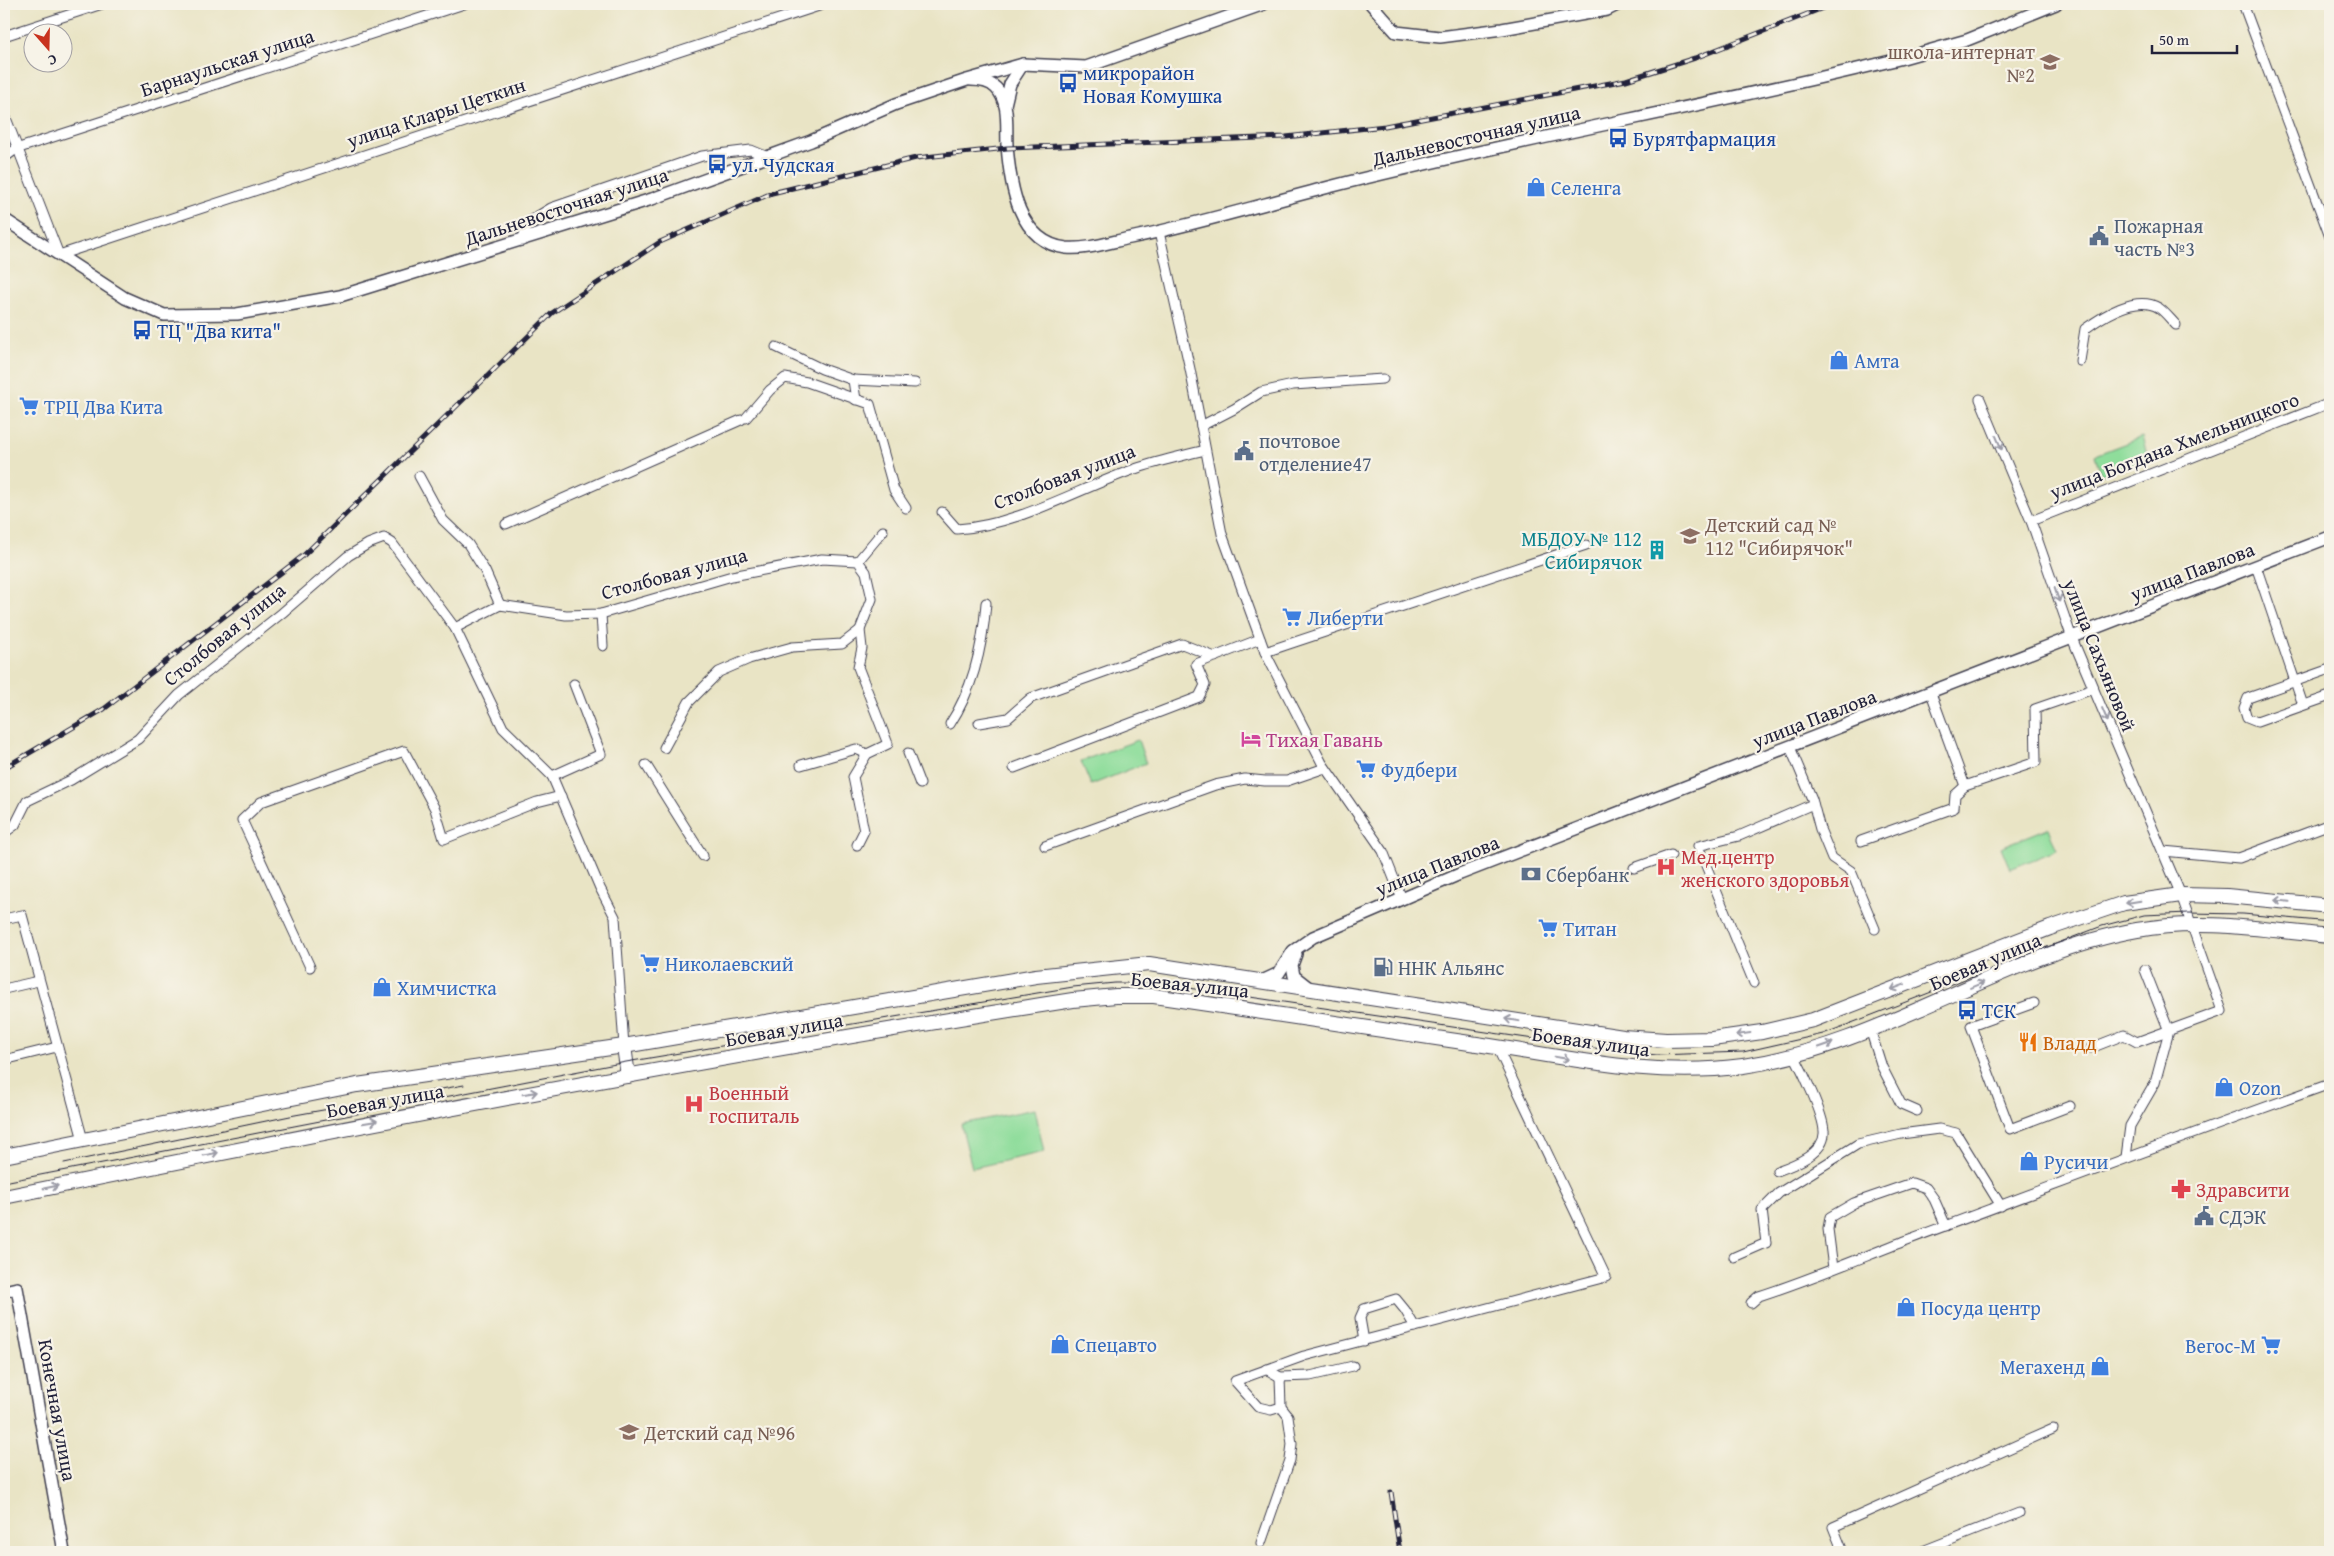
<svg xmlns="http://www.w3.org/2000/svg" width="2334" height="1556" viewBox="0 0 2334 1556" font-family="'Gentium Book Plus',serif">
  <rect width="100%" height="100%" fill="#f7f3e8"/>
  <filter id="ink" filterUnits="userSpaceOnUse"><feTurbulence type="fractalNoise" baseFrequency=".02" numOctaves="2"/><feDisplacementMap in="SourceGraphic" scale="10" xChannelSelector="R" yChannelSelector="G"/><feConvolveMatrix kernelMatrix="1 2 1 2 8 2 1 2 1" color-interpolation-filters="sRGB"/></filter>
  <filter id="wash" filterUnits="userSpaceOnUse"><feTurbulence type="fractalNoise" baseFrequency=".0096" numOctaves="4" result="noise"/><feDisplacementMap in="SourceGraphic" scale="20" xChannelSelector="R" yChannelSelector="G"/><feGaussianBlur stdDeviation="1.12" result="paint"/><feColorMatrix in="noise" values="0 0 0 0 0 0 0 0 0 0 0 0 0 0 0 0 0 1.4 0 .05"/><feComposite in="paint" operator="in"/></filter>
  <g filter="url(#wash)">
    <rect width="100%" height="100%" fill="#e9e4c5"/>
    <g fill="#8fdd9b" stroke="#58806b">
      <path d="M 2142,437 L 2148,458 L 2101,475 L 2095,455 Z"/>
      <path d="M 1138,740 L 1146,763 L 1091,785 L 1081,761 Z"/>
      <path d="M 2048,828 L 2057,850 L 2010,869 L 2001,847 Z"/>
      <path d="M 1035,1109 L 1044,1152 L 972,1168 L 961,1124 Z"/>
    </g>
  </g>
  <g filter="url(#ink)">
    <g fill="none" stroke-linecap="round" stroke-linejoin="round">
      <defs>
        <g id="minor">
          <path d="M 2243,4 L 2330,237"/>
          <path d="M 4,36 L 102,4"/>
          <path d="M 4,113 L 59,255 L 825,4"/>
          <path d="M 4,158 L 16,149 L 464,4"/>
          <path d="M 1159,232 L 1190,369 L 1222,534 L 1265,652 L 1322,763 L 1383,851 L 1402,899"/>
          <path d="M 522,241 L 528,222 L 551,208 L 702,156 L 751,150 L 768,157"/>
          <path d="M 776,347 L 822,369 L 853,380 L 856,400"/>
          <path d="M 2080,361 L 2085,329 C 2103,316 2136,294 2159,308 C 2165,312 2171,320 2176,325"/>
          <path d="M 853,380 L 915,383"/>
          <path d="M 1980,399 L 2031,521 L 2072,638 L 2181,895 L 2222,1011 L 2137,1042 L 2124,1035 L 2091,1048"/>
          <path d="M 746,418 L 770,390 L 785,378 L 807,382 L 870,404 L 894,490 L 906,508"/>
          <path d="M 1201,426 L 1234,409 L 1261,392 L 1293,385 L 1383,379"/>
          <path d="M 419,476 L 443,520 L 468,544 L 485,571 L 500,605"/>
          <path d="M 942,512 L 957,529 C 1019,525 1077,489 1135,469 C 1158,461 1182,456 1205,450"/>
          <path d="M 2031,521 L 2330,403"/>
          <path d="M 506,524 L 741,420"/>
          <path d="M 858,561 L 883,531"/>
          <path d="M 2256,566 L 2303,705"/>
          <path d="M 601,614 L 603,646"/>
          <path d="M 455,628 L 500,605 L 566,615 L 601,614 L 732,576 L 822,559 L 858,561 L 866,572 L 872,599 L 860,630 L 862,648 L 858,667 L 888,744 L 867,754 L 853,777 L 864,831 L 857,845"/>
          <path d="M 1265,652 L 1586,545"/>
          <path d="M 2330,669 L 2248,698 L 2244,708 L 2247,718 L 2257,722 L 2330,696"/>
          <path d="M 574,684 L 601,754 L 552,776 L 600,888 L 615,917 L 624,1046"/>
          <path d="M 1931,693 L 1965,786 L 2036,762 L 2035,709 L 2093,689"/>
          <path d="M 979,723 L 1008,718 L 1031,698 L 1182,644 L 1215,657"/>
          <path d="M 950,724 C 973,689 983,644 986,603"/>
          <path d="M 1790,747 L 1812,799 L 1820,829 L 1832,858 L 1851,871 L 1875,929"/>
          <path d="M 664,748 L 689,702 L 719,672 L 749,659 L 792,647 L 842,644 L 860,630"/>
          <path d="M 908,753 L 920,784"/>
          <path d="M 646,765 L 703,856"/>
          <path d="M 801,765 L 856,749 L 867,754"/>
          <path d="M 1014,768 L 1199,697 L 1205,685 L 1196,664 L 1260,639"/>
          <path d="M 4,833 L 15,825 L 27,801 L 71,780 L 138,739 L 179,695 L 282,613 L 348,556 L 368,544 L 384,538 L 392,543 L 455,628 L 503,728 L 552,776"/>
          <path d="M 1861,841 L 1954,808 L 1955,795 L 1965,786"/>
          <path d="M 1045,846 L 1215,785 L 1245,779 L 1265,781 L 1287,781 L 1325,768"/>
          <path d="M 2163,851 L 2239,858 L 2330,824"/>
          <path d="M 1634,868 L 1671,855"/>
          <path d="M 4,919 L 22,915 L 83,1140"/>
          <path d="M 310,967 L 242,820 L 261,802 L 404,751 L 435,809 L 444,839 L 537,802 L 561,796"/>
          <path d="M 1754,983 L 1698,846 L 1739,836 L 1813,804"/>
          <path d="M 4,989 L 38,981"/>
          <path d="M 2034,1003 L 1971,1026 L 2010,1129 L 2070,1106"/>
          <path d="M 1870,1029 L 1882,1067 L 1901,1104 L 1917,1111"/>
          <path d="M 4,1060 L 57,1047"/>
          <path d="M 2126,1157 L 2130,1126 L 2155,1083 L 2169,1031 L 2145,970"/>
          <path d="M 1777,1171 C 1794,1165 1826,1153 1824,1131 C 1823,1113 1803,1072 1794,1055"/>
          <path d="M 1734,1257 L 1766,1243 L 1762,1210 L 1779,1193 L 1858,1144 L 1901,1134 L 1939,1129 L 1956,1133 L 2001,1206"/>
          <path d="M 1833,1268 L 1828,1229 L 1830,1217 L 1854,1203 L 1912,1183 L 1926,1188 L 1934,1199 L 1946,1226"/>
          <path d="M 1751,1303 L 1759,1296 C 1809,1280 1858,1259 1907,1240 C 2048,1188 2189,1134 2330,1084"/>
          <path d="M 1364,1341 L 1360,1318 L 1364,1309 L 1396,1299 L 1405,1310 L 1415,1327"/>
          <path d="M 1266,1369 L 1280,1377 L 1310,1376 L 1353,1366"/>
          <path d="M 1281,1407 L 1271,1410 L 1258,1407 L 1235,1381 L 1304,1356 L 1606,1277 L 1497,1047"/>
          <path d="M 1261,1543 L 1290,1460 L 1292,1444 L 1288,1416 L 1281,1407 L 1280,1377"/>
          <path d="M 1843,1552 L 1833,1527 L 2053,1429"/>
          <path d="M 1920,1552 L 2019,1513"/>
        </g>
        <g id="tertiary">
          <path d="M 1371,4 L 1396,32 L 1440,37 L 1502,29 L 1607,10 L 1619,4"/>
          <path d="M 971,80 C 979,80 990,82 996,88 C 1010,102 1006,127 1007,145 C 1010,185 1018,242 1066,248 C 1087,250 1110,242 1130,238 C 1197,224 1263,204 1329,187 C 1519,139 1713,105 1903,58 L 1967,40 L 2056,4"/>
          <path d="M 1005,105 L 1010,84 L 1023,64"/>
          <path d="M 4,219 L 125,298 L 164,315 L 237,314 L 340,296 L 652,199 L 811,141 L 896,104 L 967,80 L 1023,64 L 1086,67 L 1264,4"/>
          <path d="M 1296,954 L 1292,965 L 1294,976 L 1308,987"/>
          <path d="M 1264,980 L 1279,973 L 1293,951 L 1313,937 L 1460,874 L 2330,537"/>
          <path d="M 4,1291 L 17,1288 L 64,1552"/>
        </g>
        <g id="primary">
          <path d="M 624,1046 L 628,1076"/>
          <path d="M 4,1156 L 357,1085 L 624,1046 L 1036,976 L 1149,964 L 1623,1037 L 1666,1040 L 1712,1039 L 1762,1032 L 1813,1020 L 2050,928 L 2124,903 L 2181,895 L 2227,896 L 2330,906"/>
          <path d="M 4,1197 C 359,1124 715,1056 1073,1000 L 1116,996 L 1154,996 C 1266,1013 1378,1030 1490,1046 C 1574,1059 1657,1078 1743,1066 C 1881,1046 2002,954 2137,930 C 2202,918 2266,930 2330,936"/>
        </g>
      </defs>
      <use href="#minor" stroke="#403f50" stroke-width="11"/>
      <use href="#tertiary" stroke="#403f50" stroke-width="14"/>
      <use href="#primary" stroke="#403f50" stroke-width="16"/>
      <use href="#minor" stroke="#fff" stroke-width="9"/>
      <use href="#tertiary" stroke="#fff" stroke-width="11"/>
      <use href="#primary" stroke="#fff" stroke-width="14"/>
      <g stroke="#22223b" stroke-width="1">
        <path d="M 64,1163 L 295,1115 L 464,1085"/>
        <path d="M 4,1182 L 626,1062 L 1073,987 L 1115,983 L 1155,983 L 1608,1050 L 1657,1055 L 1743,1052 L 1823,1034 L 2102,926 L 2144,915 L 2188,913 L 2243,914 L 2330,922"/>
      </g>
      <defs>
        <g id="rail">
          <path d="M 4,768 L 104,709 L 304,555 L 552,313 L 660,242 L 772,193 L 916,158 L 1007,148 L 1286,137 L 1385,126 L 1626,80 L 1695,58 L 1833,4"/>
          <path d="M 1391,1492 L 1400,1552"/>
        </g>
      </defs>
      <use href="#rail" stroke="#22223b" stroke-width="5"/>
      <use href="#rail" stroke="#f7f3e8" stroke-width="3" stroke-dasharray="9" stroke-linecap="butt"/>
    </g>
    <defs><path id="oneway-shaft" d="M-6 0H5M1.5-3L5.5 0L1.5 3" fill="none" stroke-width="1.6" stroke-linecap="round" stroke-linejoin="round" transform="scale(1.25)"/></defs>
    <g stroke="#9c9ca7">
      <use href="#oneway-shaft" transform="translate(1999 443) rotate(67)"/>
      <use href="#oneway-shaft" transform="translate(2057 595) rotate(71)"/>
      <use href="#oneway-shaft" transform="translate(2105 715) rotate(67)"/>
      <use href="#oneway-shaft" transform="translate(2282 901) rotate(-174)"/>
      <use href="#oneway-shaft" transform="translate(2133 902) rotate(171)"/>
      <use href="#oneway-shaft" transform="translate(1977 985) rotate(-23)"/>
      <use href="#oneway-shaft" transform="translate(1898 987) rotate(159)"/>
      <use href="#oneway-shaft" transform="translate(1512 1020) rotate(-171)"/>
      <use href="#oneway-shaft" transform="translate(1743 1034) rotate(172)"/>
      <use href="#oneway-shaft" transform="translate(1826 1045) rotate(-19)"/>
      <use href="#oneway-shaft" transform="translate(1562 1058) rotate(9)"/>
      <use href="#oneway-shaft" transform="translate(530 1093) rotate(-10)"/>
      <use href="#oneway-shaft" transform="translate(370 1122) rotate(-10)"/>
      <use href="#oneway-shaft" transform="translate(211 1154) rotate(-12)"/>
      <use href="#oneway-shaft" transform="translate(51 1187) rotate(-11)"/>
    </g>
  </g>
  <defs>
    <symbol id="school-bare" viewBox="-9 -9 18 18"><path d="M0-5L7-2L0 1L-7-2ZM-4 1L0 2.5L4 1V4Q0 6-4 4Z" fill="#8d6e63" stroke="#f7f3e8" stroke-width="2.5" paint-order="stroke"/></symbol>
    <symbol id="bus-bare" viewBox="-9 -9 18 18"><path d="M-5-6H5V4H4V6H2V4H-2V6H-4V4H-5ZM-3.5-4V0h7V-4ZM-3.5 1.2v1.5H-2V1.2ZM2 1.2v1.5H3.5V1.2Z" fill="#1a4fb4" stroke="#f7f3e8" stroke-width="2.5" paint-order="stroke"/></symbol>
    <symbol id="shop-bare" viewBox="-9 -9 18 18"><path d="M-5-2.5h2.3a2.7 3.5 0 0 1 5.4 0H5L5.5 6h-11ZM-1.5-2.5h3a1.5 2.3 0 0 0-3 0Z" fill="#3f7fe0" stroke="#f7f3e8" stroke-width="2.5" paint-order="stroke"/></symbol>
    <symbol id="civic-bare" viewBox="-9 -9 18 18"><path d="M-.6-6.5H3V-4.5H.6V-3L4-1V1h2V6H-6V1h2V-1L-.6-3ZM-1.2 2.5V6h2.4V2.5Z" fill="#5c6f8a" stroke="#f7f3e8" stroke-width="2.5" paint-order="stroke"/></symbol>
    <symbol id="supermarket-bare" viewBox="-9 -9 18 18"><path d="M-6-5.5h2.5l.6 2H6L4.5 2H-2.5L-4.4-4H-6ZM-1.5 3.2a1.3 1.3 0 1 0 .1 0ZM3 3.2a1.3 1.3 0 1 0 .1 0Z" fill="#3f7fe0" stroke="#f7f3e8" stroke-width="2.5" paint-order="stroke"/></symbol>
    <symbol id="building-bare" viewBox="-9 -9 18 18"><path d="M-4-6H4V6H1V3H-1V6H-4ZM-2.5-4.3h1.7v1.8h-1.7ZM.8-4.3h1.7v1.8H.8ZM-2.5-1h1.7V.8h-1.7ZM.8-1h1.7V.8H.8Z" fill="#0f9aa8" stroke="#f7f3e8" stroke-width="2.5" paint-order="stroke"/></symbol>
    <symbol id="hotel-bare" viewBox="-9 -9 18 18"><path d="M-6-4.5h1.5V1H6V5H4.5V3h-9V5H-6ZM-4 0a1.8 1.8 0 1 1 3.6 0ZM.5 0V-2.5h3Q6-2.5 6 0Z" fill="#d1479c" stroke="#f7f3e8" stroke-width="2.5" paint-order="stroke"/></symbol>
    <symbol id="hospital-bare" viewBox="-9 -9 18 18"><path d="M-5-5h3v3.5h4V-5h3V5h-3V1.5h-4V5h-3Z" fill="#e0444e" stroke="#f7f3e8" stroke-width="2.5" paint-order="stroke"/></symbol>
    <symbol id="bank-bare" viewBox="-9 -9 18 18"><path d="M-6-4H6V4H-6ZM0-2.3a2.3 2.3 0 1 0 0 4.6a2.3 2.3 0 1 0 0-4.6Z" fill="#5c6f8a" stroke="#f7f3e8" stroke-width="2.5" paint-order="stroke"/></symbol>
    <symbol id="fuel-bare" viewBox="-9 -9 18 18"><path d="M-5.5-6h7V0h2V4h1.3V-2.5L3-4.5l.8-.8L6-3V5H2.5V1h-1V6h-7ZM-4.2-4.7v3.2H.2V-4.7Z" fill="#5c6f8a" stroke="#f7f3e8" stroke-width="2.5" paint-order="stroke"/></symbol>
    <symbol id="restaurant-bare" viewBox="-9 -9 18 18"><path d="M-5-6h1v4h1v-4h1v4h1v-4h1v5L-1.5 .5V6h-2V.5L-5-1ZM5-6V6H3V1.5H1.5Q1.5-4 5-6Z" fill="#e8710a" stroke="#f7f3e8" stroke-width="2.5" paint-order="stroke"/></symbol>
    <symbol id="pharmacy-bare" viewBox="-9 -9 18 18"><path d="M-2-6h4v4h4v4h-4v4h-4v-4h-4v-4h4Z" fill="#e0444e" stroke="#f7f3e8" stroke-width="2.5" paint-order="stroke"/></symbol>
  </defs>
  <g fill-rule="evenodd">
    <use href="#school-bare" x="2036" y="48" width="28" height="28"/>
    <use href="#bus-bare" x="1054" y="69" width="28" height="28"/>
    <use href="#bus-bare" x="1604" y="124" width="28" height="28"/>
    <use href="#bus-bare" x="703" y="150" width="28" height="28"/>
    <use href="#shop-bare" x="1522" y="173" width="28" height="28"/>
    <use href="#civic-bare" x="2085" y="222" width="28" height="28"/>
    <use href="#bus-bare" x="128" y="316" width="28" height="28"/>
    <use href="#shop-bare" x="1825" y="346" width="28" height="28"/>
    <use href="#supermarket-bare" x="15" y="392" width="28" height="28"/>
    <use href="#civic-bare" x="1230" y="437" width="28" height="28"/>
    <use href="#school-bare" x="1676" y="522" width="28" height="28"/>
    <use href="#building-bare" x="1643" y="536" width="28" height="28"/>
    <use href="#supermarket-bare" x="1278" y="603" width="28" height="28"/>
    <use href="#hotel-bare" x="1237" y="725" width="28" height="28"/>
    <use href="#supermarket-bare" x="1352" y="755" width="28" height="28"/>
    <use href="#hospital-bare" x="1652" y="853" width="28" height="28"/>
    <use href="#bank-bare" x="1517" y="860" width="28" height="28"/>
    <use href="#supermarket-bare" x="1534" y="914" width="28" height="28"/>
    <use href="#supermarket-bare" x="636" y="949" width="28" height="28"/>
    <use href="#fuel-bare" x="1369" y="953" width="28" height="28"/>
    <use href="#shop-bare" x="368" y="973" width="28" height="28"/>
    <use href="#bus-bare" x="1953" y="996" width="28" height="28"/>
    <use href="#restaurant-bare" x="2014" y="1028" width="28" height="28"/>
    <use href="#shop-bare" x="2210" y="1073" width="28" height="28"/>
    <use href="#hospital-bare" x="680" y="1090" width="28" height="28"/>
    <use href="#shop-bare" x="2015" y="1147" width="28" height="28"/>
    <use href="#pharmacy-bare" x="2167" y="1175" width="28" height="28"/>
    <use href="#civic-bare" x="2190" y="1202" width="28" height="28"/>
    <use href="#shop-bare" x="1892" y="1293" width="28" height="28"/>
    <use href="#shop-bare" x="1046" y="1330" width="28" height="28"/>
    <use href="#supermarket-bare" x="2257" y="1331" width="28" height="28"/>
    <use href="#shop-bare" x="2086" y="1352" width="28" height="28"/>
    <use href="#school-bare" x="615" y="1418" width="28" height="28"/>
  </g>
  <g text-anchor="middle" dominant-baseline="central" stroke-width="4.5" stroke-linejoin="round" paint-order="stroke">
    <g font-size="20" fill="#785e54" stroke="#f7f3e8" text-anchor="start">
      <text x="2035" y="51" text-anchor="end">школа-интернат<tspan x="2035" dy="23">№2</tspan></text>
      <text x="1705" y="524">Детский сад №<tspan x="1705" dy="23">112 "Сибирячок"</tspan></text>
      <text x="644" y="1432">Детский сад №96</text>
    </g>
    <g font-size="20" fill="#22223b" stroke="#f7f3e8">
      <text transform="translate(227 62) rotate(-18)">Барнаульская улица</text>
      <text transform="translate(436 112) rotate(-18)">улица Клары Цеткин</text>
      <text transform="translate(1476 135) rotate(-13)">Дальневосточная улица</text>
      <text transform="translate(566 206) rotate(-18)">Дальневосточная улица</text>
      <text transform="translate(2174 445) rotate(-21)">улица Богдана Хмельницкого</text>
      <text transform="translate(1064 476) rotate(-21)">Столбовая улица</text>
      <text transform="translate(2192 571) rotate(-21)">улица Павлова</text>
      <text transform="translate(674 573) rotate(-15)">Столбовая улица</text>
      <text transform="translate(224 634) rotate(-39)">Столбовая улица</text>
      <text transform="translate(2100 655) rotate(68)">улица Сахьяновой</text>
      <text transform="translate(1814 718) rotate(-21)">улица Павлова</text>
      <text transform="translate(1437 865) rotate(-22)">улица Павлова</text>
      <text transform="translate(1985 961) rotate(-23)">Боевая улица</text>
      <text transform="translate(1190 984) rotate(6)">Боевая улица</text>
      <text transform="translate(784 1029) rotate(-10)">Боевая улица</text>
      <text transform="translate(1591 1041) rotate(8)">Боевая улица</text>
      <text transform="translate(385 1100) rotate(-10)">Боевая улица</text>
      <text transform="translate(58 1410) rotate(80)">Конечная улица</text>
    </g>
    <g font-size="20" fill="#164399" stroke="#f7f3e8" text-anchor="start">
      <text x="1083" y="72">микрорайон<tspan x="1083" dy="23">Новая Комушка</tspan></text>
      <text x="1633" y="138">Бурятфармация</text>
      <text x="732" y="164">ул. Чудская</text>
      <text x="157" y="330">ТЦ "Два кита"</text>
      <text x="1982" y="1010">ТСК</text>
    </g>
    <g font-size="20" fill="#366cbe" stroke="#f7f3e8" text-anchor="start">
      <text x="1551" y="187">Селенга</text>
      <text x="1854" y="360">Амта</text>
      <text x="44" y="406">ТРЦ Два Кита</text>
      <text x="1307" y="617">Либерти</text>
      <text x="1381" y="769">Фудбери</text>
      <text x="1563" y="928">Титан</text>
      <text x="665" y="963">Николаевский</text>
      <text x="397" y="987">Химчистка</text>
      <text x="2239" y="1087">Ozon</text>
      <text x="2044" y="1161">Русичи</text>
      <text x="1921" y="1307">Посуда центр</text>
      <text x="1075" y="1344">Спецавто</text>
      <text x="2256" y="1345" text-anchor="end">Вегос-М</text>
      <text x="2085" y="1366" text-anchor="end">Мегахенд</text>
    </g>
    <g font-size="20" fill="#4e5e75" stroke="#f7f3e8" text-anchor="start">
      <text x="2114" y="225">Пожарная<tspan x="2114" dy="23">часть №3</tspan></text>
      <text x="1259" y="440">почтовое<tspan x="1259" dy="23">отделение47</tspan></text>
      <text x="1546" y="874">Сбербанк</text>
      <text x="1398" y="967">ННК Альянс</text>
      <text x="2219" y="1216">СДЭК</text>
    </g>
    <g font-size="20" fill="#0d838f" stroke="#f7f3e8" text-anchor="end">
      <text x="1642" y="538">МБДОУ № 112<tspan x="1642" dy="23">Сибирячок</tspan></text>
    </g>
    <g font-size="20" fill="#b23c85" stroke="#f7f3e8" text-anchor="start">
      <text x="1266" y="739">Тихая Гавань</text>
    </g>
    <g font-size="20" fill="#be3a42" stroke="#f7f3e8" text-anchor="start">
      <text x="1681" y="856">Мед.центр<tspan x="1681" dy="23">женского здоровья</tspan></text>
      <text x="709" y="1092">Военный<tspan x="709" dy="23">госпиталь</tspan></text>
      <text x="2196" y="1189">Здравсити</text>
    </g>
    <g font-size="20" fill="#c56008" stroke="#f7f3e8" text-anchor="start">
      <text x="2043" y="1042">Владд</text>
    </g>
  </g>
  <rect width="2334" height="1556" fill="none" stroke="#f7f3e8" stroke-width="20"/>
  <g transform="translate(48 48) rotate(160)"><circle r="24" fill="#f7f3e8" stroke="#a29fa3"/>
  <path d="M0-4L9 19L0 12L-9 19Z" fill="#c8321e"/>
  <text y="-8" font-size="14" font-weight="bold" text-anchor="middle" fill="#22223b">С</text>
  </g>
  <path d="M2152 45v8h85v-8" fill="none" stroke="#22223b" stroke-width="2.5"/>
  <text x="2159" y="45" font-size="15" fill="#22223b" stroke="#f7f3e8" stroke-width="4" paint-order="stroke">50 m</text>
</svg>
